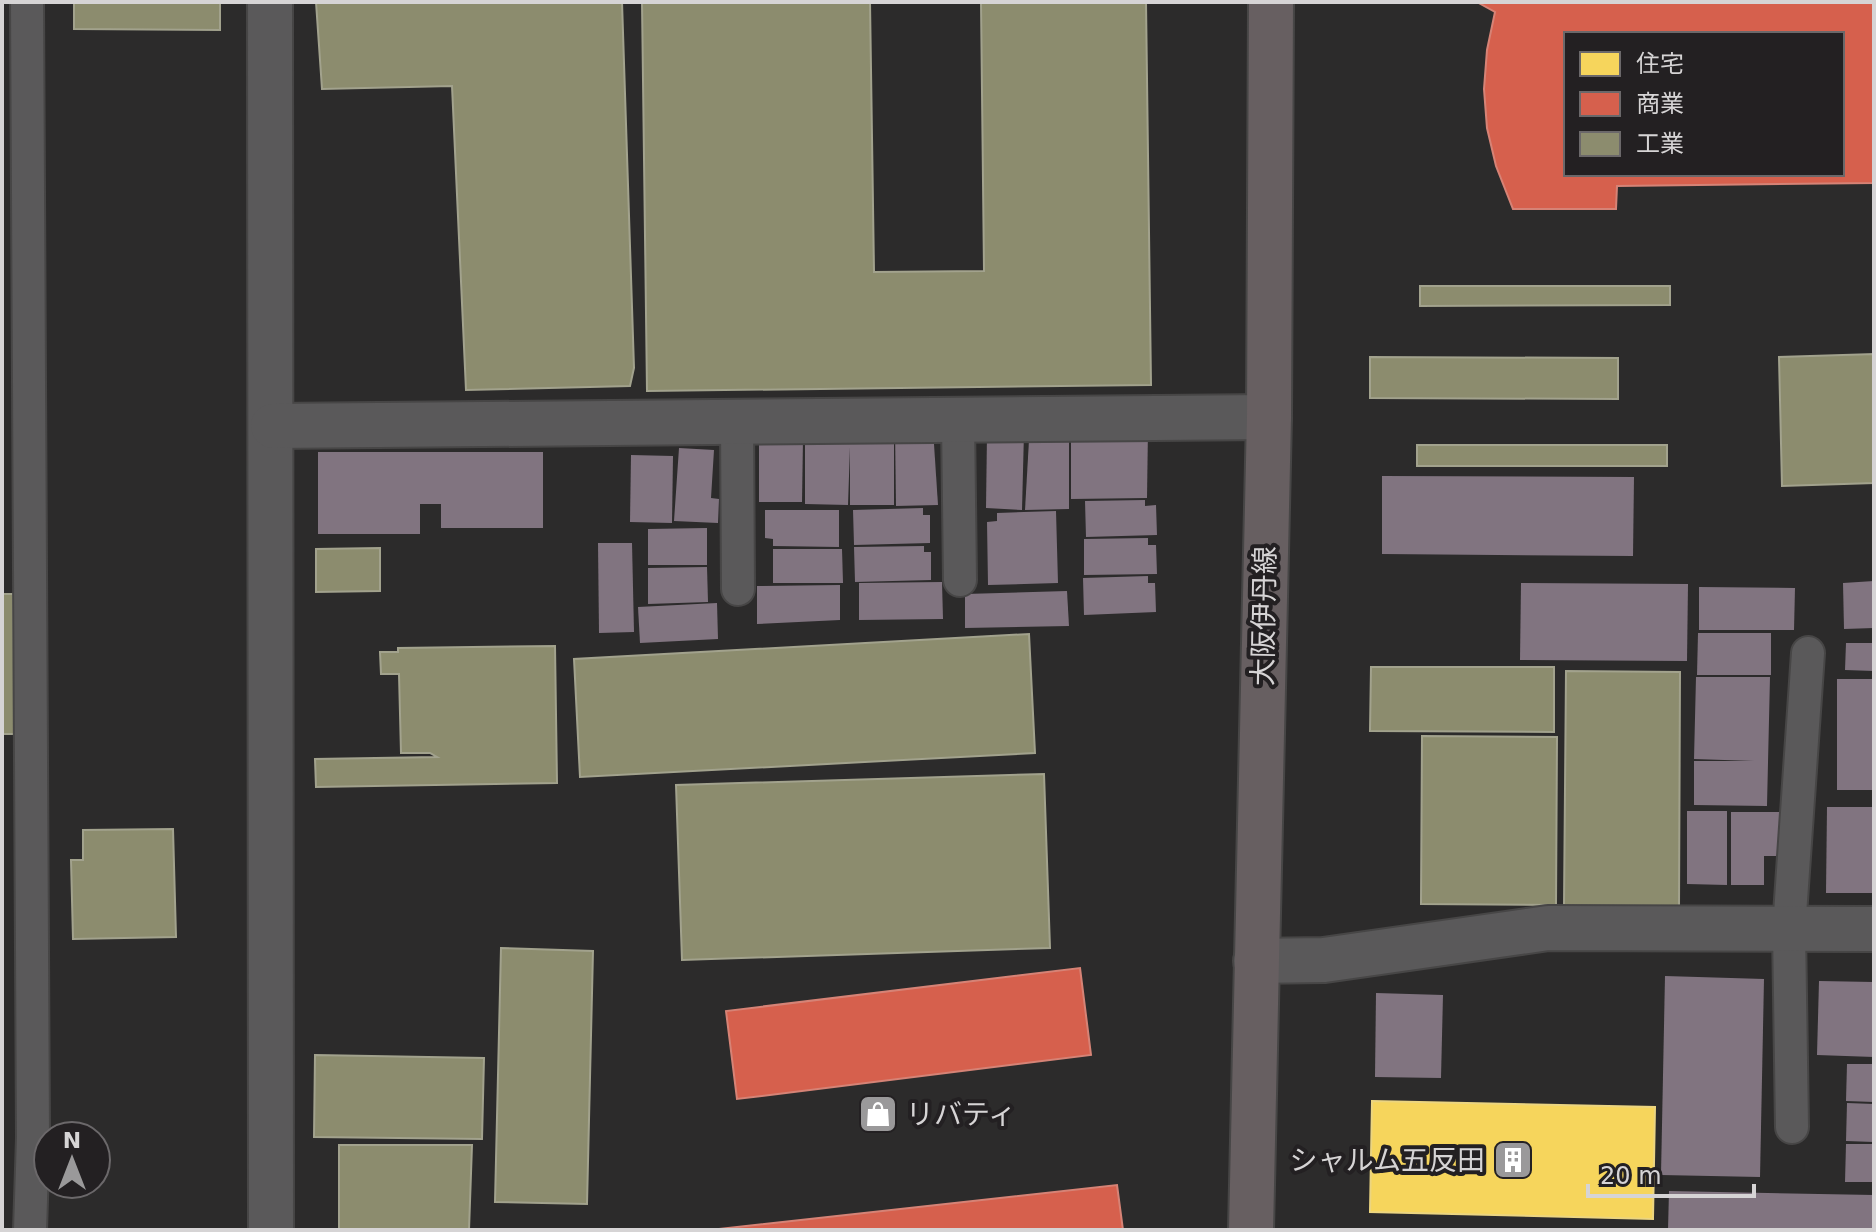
<svg xmlns="http://www.w3.org/2000/svg" width="1876" height="1232" viewBox="0 0 1876 1232" font-family="'DejaVu Sans','Noto Sans JP',sans-serif">
  <rect width="100%" height="100%" fill="#2c2b2b"/>
  <path fill="#f6d55c" stroke="#ecd580" stroke-width="2" d="M 1372,1101 L 1655,1107 L 1653,1219 L 1370,1212 Z"/>
  <g fill="#d6604d" stroke="#d68376" stroke-width="2" fill-rule="evenodd">
    <path d="M 1477,2 L 1874,2 L 1874,183 L 1617,186 L 1616,209 L 1513,209 L 1496,166 L 1487,128 L 1484,89 L 1487,50 L 1495,12 ZM 1566,34 L 1842,34 L 1842,174 L 1566,174 Z"/>
    <path d="M 1080,968 L 1091,1055 L 737,1099 L 726,1011 Z"/>
    <path d="M 1117,1185 L 1123,1230 L 710,1230 Z"/>
  </g>
  <g fill="#8c8c6e" stroke="#a2a28d" stroke-width="2">
    <path d="M 74,2 L 220,2 L 220,30 L 74,29 Z"/>
    <path d="M 316,2 L 622,2 L 634,368 L 630,386 L 466,390 L 452,86 L 322,89 Z"/>
    <path d="M 642,2 L 870,2 L 874,272 L 984,271 L 981,2 L 1146,2 L 1151,385 L 647,391 Z"/>
    <path d="M 1420,286 L 1670,286 L 1670,305 L 1420,306 Z"/>
    <path d="M 1874,354 L 1874,483 L 1782,486 L 1779,357 Z"/>
    <path d="M 1370,357 L 1618,358 L 1618,399 L 1370,398 Z"/>
    <rect x="1417" y="445" width="250" height="21"/>
    <path d="M 380,548 L 380,591 L 316,592 L 316,549 Z"/>
    <path d="M 2,594 L 13,594 L 15,734 L 2,734 Z"/>
    <path d="M 1029,634 L 1035,753 L 580,777 L 574,659 Z"/>
    <path d="M 555,646 L 557,783 L 316,787 L 315,759 L 437,757 L 430,753 L 401,753 L 399,674 L 381,674 L 380,652 L 398,652 L 398,648 Z"/>
    <path d="M 1371,667 L 1554,667 L 1554,732 L 1370,731 Z"/>
    <path d="M 1566,671 L 1680,672 L 1679,908 L 1564,907 Z"/>
    <path d="M 1422,736 L 1557,737 L 1556,905 L 1421,904 Z"/>
    <path d="M 1044,774 L 1050,948 L 682,960 L 676,785 Z"/>
    <path d="M 173,829 L 176,937 L 73,939 L 71,860 L 83,860 L 83,830 Z"/>
    <path d="M 501,948 L 593,951 L 587,1204 L 495,1202 Z"/>
    <path d="M 315,1055 L 484,1058 L 482,1139 L 314,1137 Z"/>
    <path d="M 339,1145 L 472,1145 L 469,1230 L 339,1230 Z"/>
  </g>
  <g fill="#817480">
    <path d="M 1148,428 L 1147,498 L 1071,499 L 1071,430 Z"/>
    <path d="M 895,429 L 933,429 L 938,505 L 896,506 Z"/>
    <path d="M 1024,432 L 1022,510 L 986,508 L 987,434 Z"/>
    <path d="M 894,435 L 894,505 L 850,505 L 850,447 L 848,505 L 805,504 L 805,438 Z"/>
    <path d="M 759,438 L 803,439 L 802,502 L 759,502 Z"/>
    <path d="M 1029,440 L 1069,441 L 1069,509 L 1025,510 Z"/>
    <path d="M 679,448 L 714,450 L 711,498 L 719,499 L 718,523 L 674,521 Z"/>
    <path d="M 318,452 L 543,452 L 543,528 L 441,528 L 441,504 L 420,504 L 420,534 L 318,534 Z"/>
    <path d="M 631,455 L 673,456 L 672,523 L 630,522 Z"/>
    <path d="M 1382,476 L 1634,477 L 1633,556 L 1382,554 Z"/>
    <path d="M 1145,500 L 1145,506 L 1156,505 L 1157,535 L 1086,537 L 1085,501 Z"/>
    <path d="M 923,508 L 923,515 L 930,515 L 930,543 L 854,545 L 853,510 Z"/>
    <path d="M 765,510 L 839,510 L 839,547 L 773,546 L 773,539 L 765,538 Z"/>
    <path d="M 1056,511 L 1058,583 L 988,585 L 987,522 L 997,521 L 997,513 Z"/>
    <path d="M 707,528 L 707,565 L 648,565 L 648,529 Z"/>
    <path d="M 1148,538 L 1148,545 L 1156,545 L 1157,574 L 1084,575 L 1084,539 Z"/>
    <path d="M 598,543 L 632,543 L 634,632 L 599,633 Z"/>
    <path d="M 924,546 L 924,552 L 931,552 L 931,580 L 855,582 L 854,547 Z"/>
    <path d="M 773,549 L 842,549 L 843,583 L 773,583 Z"/>
    <path d="M 707,567 L 708,602 L 648,604 L 648,568 Z"/>
    <path d="M 1148,576 L 1148,583 L 1155,583 L 1156,612 L 1084,615 L 1083,578 Z"/>
    <path d="M 1874,581 L 1874,628 L 1844,629 L 1843,583 Z"/>
    <path d="M 942,582 L 943,619 L 859,620 L 859,583 Z"/>
    <path d="M 1521,583 L 1688,584 L 1687,661 L 1520,660 Z"/>
    <path d="M 840,585 L 840,620 L 757,624 L 757,586 Z"/>
    <path d="M 1699,587 L 1795,588 L 1794,630 L 1699,630 Z"/>
    <path d="M 1067,591 L 1069,626 L 965,628 L 965,594 Z"/>
    <path d="M 717,603 L 718,639 L 640,643 L 638,607 Z"/>
    <path d="M 1698,633 L 1771,633 L 1771,675 L 1697,675 Z"/>
    <path d="M 1846,643 L 1874,643 L 1874,671 L 1845,670 Z"/>
    <path d="M 1696,677 L 1770,677 L 1767,806 L 1694,805 L 1694,761 L 1754,761 L 1694,759 Z"/>
    <rect x="1837" y="679" width="37" height="111"/>
    <path d="M 1827,807 L 1874,807 L 1874,893 L 1826,893 Z"/>
    <path d="M 1687,811 L 1727,811 L 1727,885 L 1687,884 Z"/>
    <path d="M 1731,812 L 1785,812 L 1784,856 L 1764,856 L 1764,885 L 1731,885 Z"/>
    <path d="M 1665,976 L 1764,979 L 1760,1177 L 1661,1175 Z"/>
    <path d="M 1819,981 L 1874,982 L 1874,1057 L 1817,1055 Z"/>
    <path d="M 1376,993 L 1443,995 L 1441,1078 L 1375,1077 Z"/>
    <path d="M 1847,1064 L 1874,1064 L 1874,1102 L 1846,1101 Z"/>
    <path d="M 1847,1103 L 1874,1104 L 1874,1142 L 1846,1141 Z"/>
    <path d="M 1846,1144 L 1874,1144 L 1874,1182 L 1845,1182 Z"/>
    <path d="M 1669,1191 L 1874,1195 L 1874,1230 L 1668,1230 Z"/>
  </g>
  <g fill="none" stroke-linecap="round" stroke-linejoin="round">
    <defs>
      <g id="lane">
        <path d="M 27,2 L 33,1138 L 30,1230"/>
        <path d="M 958,420 L 960,580"/>
        <path d="M 737,422 L 738,589"/>
        <path d="M 1792,1127 L 1789,929 L 1808,653"/>
      </g>
      <g id="street">
        <path d="M 270,2 L 271,1230"/>
        <path d="M 273,426 L 1269,417"/>
        <path d="M 1256,961 L 1324,960 L 1548,928 L 1874,929"/>
      </g>
      <path id="primary" d="M 1251,1230 L 1269,417 L 1271,2"/>
    </defs>
    <use href="#lane" stroke="#474646" stroke-width="36"/>
    <use href="#street" stroke="#474646" stroke-width="48"/>
    <use href="#primary" stroke="#474646" stroke-width="48"/>
    <use href="#lane" stroke="#5a595a" stroke-width="32"/>
    <use href="#street" stroke="#5a595a" stroke-width="44"/>
    <use href="#primary" stroke="#675f61" stroke-width="44"/>
  </g>
  <defs>
    <symbol id="shop-square" viewBox="-11 -11 22 22"><rect x="-9" y="-9" width="18" height="18" rx="4" fill="#9a999a" stroke="#232022"/><path d="M-5-2.5h2.3a2.7 3.5 0 0 1 5.4 0H5L5.5 6h-11ZM-1.5-2.5h3a1.5 2.3 0 0 0-3 0Z" fill="#fff"/></symbol>
    <symbol id="building-square" viewBox="-11 -11 22 22"><rect x="-9" y="-9" width="18" height="18" rx="4" fill="#9a999a" stroke="#232022"/><path d="M-4-6H4V6H1V3H-1V6H-4ZM-2.5-4.3h1.7v1.8h-1.7ZM.8-4.3h1.7v1.8H.8ZM-2.5-1h1.7V.8h-1.7ZM.8-1h1.7V.8H.8Z" fill="#fff"/></symbol>
  </defs>
  <g fill-rule="evenodd">
    <use href="#shop-square" x="856" y="1092" width="44" height="44"/>
    <use href="#building-square" x="1491" y="1138" width="44" height="44"/>
  </g>
  <g text-anchor="middle" dominant-baseline="central" stroke-width="8" stroke-linejoin="round" paint-order="stroke">
    <g font-size="28" fill="#d6d4d5" stroke="#232022">
      <text transform="translate(1264 616) rotate(-89)">大阪伊丹線</text>
    </g>
    <g font-size="28" fill="#d6d4d5" stroke="#232022" text-anchor="start">
      <text x="906" y="1114">リバティ</text>
      <text x="1485" y="1160" text-anchor="end">シャルム五反田</text>
    </g>
  </g>
  <rect width="1876" height="1232" fill="none" stroke="#d6d4d5" stroke-width="8"/>
  <rect x="1564" y="32" width="280" height="144" fill="#232022" stroke="#6b686a" stroke-width="2"/>
  <rect x="1580" y="52" width="40" height="24" fill="#f6d55c" stroke="#6b686a" stroke-width="2"/>
  <text x="1636" y="72" font-size="24" fill="#d6d4d5">住宅</text>
  <rect x="1580" y="92" width="40" height="24" fill="#d6604d" stroke="#6b686a" stroke-width="2"/>
  <text x="1636" y="112" font-size="24" fill="#d6d4d5">商業</text>
  <rect x="1580" y="132" width="40" height="24" fill="#8c8c6e" stroke="#6b686a" stroke-width="2"/>
  <text x="1636" y="152" font-size="24" fill="#d6d4d5">工業</text>
  <g transform="translate(72 1160)"><circle r="38" fill="#232022" stroke="#6b686a" stroke-width="2"/>
  <path d="M0-6L14 30L0 20L-14 30Z" fill="#9a999a"/>
  <text y="-12" font-size="22" font-weight="bold" text-anchor="middle" fill="#d6d4d5">N</text>
  </g>
  <path d="M1588 1184v12h166v-12" fill="none" stroke="#d6d4d5" stroke-width="4"/>
  <text x="1600" y="1184" font-size="24" fill="#d6d4d5" stroke="#232022" stroke-width="6" paint-order="stroke">20 m</text>
</svg>
